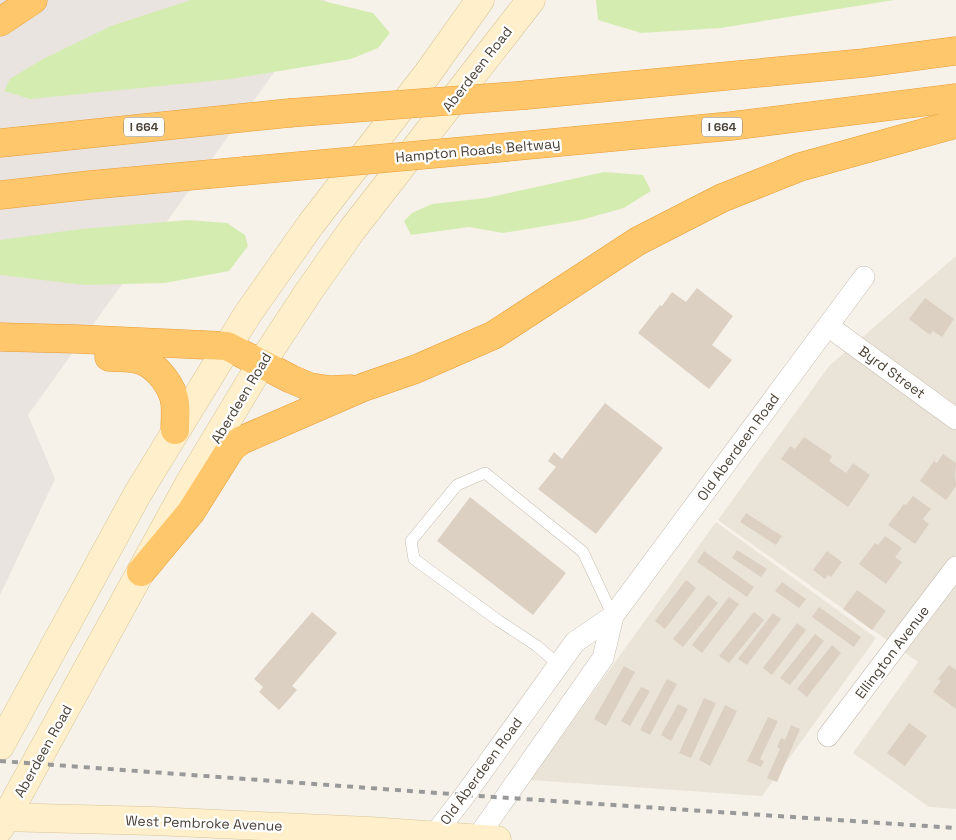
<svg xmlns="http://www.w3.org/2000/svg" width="956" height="840" viewBox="0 0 956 840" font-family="'Space Grotesk',sans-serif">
  <rect width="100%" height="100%" fill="#f6f2ea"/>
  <g fill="#eae4d8">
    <path d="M 956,256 L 956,809 L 929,807 L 853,753 L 918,662 L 718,520 L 829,366 Z"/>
    <path d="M 716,522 L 876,638 L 762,796 L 530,780 Z"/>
  </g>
  <path fill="#e9e4df" d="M 0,0 L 326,0 L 28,415 L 55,479 L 0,595 Z"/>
  <g fill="#d5ecb1">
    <path d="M 191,0 L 319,0 L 373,13 L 390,33 L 378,48 L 351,59 L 322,64 L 231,79 L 30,99 L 4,91 L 10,79 L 41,60 L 111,26 Z"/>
    <path d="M 596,0 L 894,0 L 721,28 L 641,33 L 598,20 Z"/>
    <path d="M 604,172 L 643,175 L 651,191 L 624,208 L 581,220 L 503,233 L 469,227 L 411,235 L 404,221 L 412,213 L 432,204 L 486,198 Z"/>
    <path d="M 188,220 L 227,223 L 245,235 L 248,246 L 229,271 L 165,283 L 85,285 L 0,275 L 0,240 L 81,229 Z"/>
  </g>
  <g fill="#dcd0c2">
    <path d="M 697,288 L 733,316 L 712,345 L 732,360 L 709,389 L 638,333 L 660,305 L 662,306 L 672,292 L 686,302 Z"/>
    <path d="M 925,298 L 954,319 L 942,337 L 933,331 L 930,335 L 909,319 Z"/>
    <path d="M 605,403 L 663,448 L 596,534 L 538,489 L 556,467 L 548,461 L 554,452 L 562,459 Z"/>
    <path d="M 804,437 L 832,456 L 829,461 L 846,473 L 853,463 L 870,475 L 848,507 L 781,459 L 790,446 L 795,449 Z"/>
    <path d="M 943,454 L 956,463 L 955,476 L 956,486 L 946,500 L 920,481 L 934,461 L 937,463 Z"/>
    <path d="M 913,496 L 931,509 L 923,519 L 929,524 L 915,544 L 888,525 L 904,504 L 906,505 Z"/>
    <path d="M 470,497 L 566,573 L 533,615 L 437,541 Z"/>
    <path d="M 746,513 L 782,536 L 776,545 L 740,522 Z"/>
    <path d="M 885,536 L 902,548 L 895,557 L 902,562 L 886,584 L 859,564 L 875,543 L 878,545 Z"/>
    <path d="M 737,550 L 767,569 L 761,577 L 732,558 Z"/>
    <path d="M 704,551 L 754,587 L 747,597 L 697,562 Z"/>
    <path d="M 827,551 L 842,562 L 831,577 L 828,575 L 825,579 L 813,570 Z"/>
    <path d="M 686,580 L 696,588 L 665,629 L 655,621 Z"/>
    <path d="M 782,582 L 806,599 L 799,608 L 775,591 Z"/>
    <path d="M 857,590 L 886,611 L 872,630 L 843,609 Z"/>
    <path d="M 708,595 L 718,603 L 683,647 L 673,639 Z"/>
    <path d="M 729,597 L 739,604 L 702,653 L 692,645 Z"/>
    <path d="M 819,607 L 861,637 L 854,647 L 812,617 Z"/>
    <path d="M 312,612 L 337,633 L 292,686 L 297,690 L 279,710 L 259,692 L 263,687 L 254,679 Z"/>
    <path d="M 754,612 L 764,620 L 729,663 L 719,656 Z"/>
    <path d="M 773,613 L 781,619 L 747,665 L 738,659 Z"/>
    <path d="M 797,623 L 806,630 L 772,675 L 763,668 Z"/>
    <path d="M 815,634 L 824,641 L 790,685 L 780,678 Z"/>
    <path d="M 832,645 L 841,653 L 807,697 L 797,689 Z"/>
    <path d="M 949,665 L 956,670 L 956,709 L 933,692 L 941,681 L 938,679 Z"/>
    <path d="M 624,666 L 635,672 L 606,726 L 594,719 Z"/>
    <path d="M 667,679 L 677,684 L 650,735 L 640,730 Z"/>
    <path d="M 641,687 L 650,691 L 630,726 L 621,721 Z"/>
    <path d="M 704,698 L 716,703 L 691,758 L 679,753 Z"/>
    <path d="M 678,704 L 688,709 L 671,741 L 661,735 Z"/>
    <path d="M 725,705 L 737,711 L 710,766 L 699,760 Z"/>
    <path d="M 768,717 L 778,721 L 760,759 L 764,761 L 761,767 L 747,761 Z"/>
    <path d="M 909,723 L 927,736 L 905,766 L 887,753 Z"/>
    <path d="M 791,725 L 800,729 L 777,782 L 767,778 L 780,749 L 777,747 L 781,738 L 785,740 Z"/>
  </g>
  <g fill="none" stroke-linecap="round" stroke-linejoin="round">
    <defs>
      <path id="lane" d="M 559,665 L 537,646 L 499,621 L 414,559 L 411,541 L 457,485 L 485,473 L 583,552 L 613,616"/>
      <g id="street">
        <path d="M 828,326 L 956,419"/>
        <path d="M 828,736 L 956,567"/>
        <path d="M 434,835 L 465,795 L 575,642 L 613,616 L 864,277"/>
        <path d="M 477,838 L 603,658 L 613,616"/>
      </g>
      <g id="secondary">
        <path d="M 0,746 L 138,493 L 247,315 L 311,224 L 428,73 L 480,0"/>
        <path d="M 0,817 L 154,821 L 369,831 L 497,840"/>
        <path d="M 0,828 L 190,482 L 261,364 L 309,291 L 352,230 L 531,0"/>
      </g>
      <g id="highway">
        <path d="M 0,22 L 33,0"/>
        <path d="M 527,95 L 864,63 L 956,51"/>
        <path d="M 0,143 L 289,113"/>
        <path d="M 487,149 L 731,126 L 956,98"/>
        <path d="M 0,195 L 90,185 L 244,171"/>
        <path d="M 0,337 L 77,339 L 227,346 L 291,379 L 310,387 L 330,390 L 350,389"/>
        <path d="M 109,357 C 120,358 133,357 143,361 C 158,367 173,387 175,403 C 176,412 175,421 175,430"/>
        <path d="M 141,572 L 191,512 L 228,453 L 233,446 L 242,440 L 364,387 L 416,369 L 494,335 L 638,241 L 722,198 L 800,167 L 956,124"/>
      </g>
    </defs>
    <use href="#lane" stroke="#c6bcaf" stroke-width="12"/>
    <use href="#street" stroke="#c6bcaf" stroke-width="22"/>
    <use href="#secondary" stroke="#d9c597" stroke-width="29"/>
    <use href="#highway" stroke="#e89c32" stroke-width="29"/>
    <use href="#lane" stroke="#fff" stroke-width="11"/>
    <use href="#street" stroke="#fff" stroke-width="21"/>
    <use href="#secondary" stroke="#fff0cb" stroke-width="28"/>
    <use href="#highway" stroke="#ffc76c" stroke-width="28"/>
    <path stroke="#999" stroke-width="4" stroke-dasharray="6 6" stroke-linecap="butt" d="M 0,761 L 465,795 L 956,828"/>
    <defs>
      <g id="highway-bridge">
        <path d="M 289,113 L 527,95"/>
        <path d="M 244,171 L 487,149"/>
      </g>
    </defs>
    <use href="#highway-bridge" stroke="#e89c32" stroke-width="29" stroke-linecap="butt"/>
    <use href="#highway-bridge" stroke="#ffc76c" stroke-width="28"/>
  </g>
  <g text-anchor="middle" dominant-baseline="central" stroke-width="4.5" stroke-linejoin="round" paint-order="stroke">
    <g fill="#fff" stroke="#817b73" stroke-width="1">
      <rect x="124" y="117.5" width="40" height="19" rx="4"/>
      <rect x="702" y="117.5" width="40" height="19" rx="4"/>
    </g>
    <g font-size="12" font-weight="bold" fill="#4b4237">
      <text x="144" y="127">I 664</text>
      <text x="722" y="127">I 664</text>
    </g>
    <g font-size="14" fill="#4b4237" stroke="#fff">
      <text transform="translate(477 69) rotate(-52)">Aberdeen Road</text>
      <text transform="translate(478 150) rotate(-5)">Hampton Roads Beltway</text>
      <text transform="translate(892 372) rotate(36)">Byrd Street</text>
      <text transform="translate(241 398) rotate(-59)">Aberdeen Road</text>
      <text transform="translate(738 447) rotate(-54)">Old Aberdeen Road</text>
      <text transform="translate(892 652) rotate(-53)">Ellington Avenue</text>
      <text transform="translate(43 751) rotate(-61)">Aberdeen Road</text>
      <text transform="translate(481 771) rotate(-54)">Old Aberdeen Road</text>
      <text transform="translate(204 823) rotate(2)">West Pembroke Avenue</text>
    </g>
  </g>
</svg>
